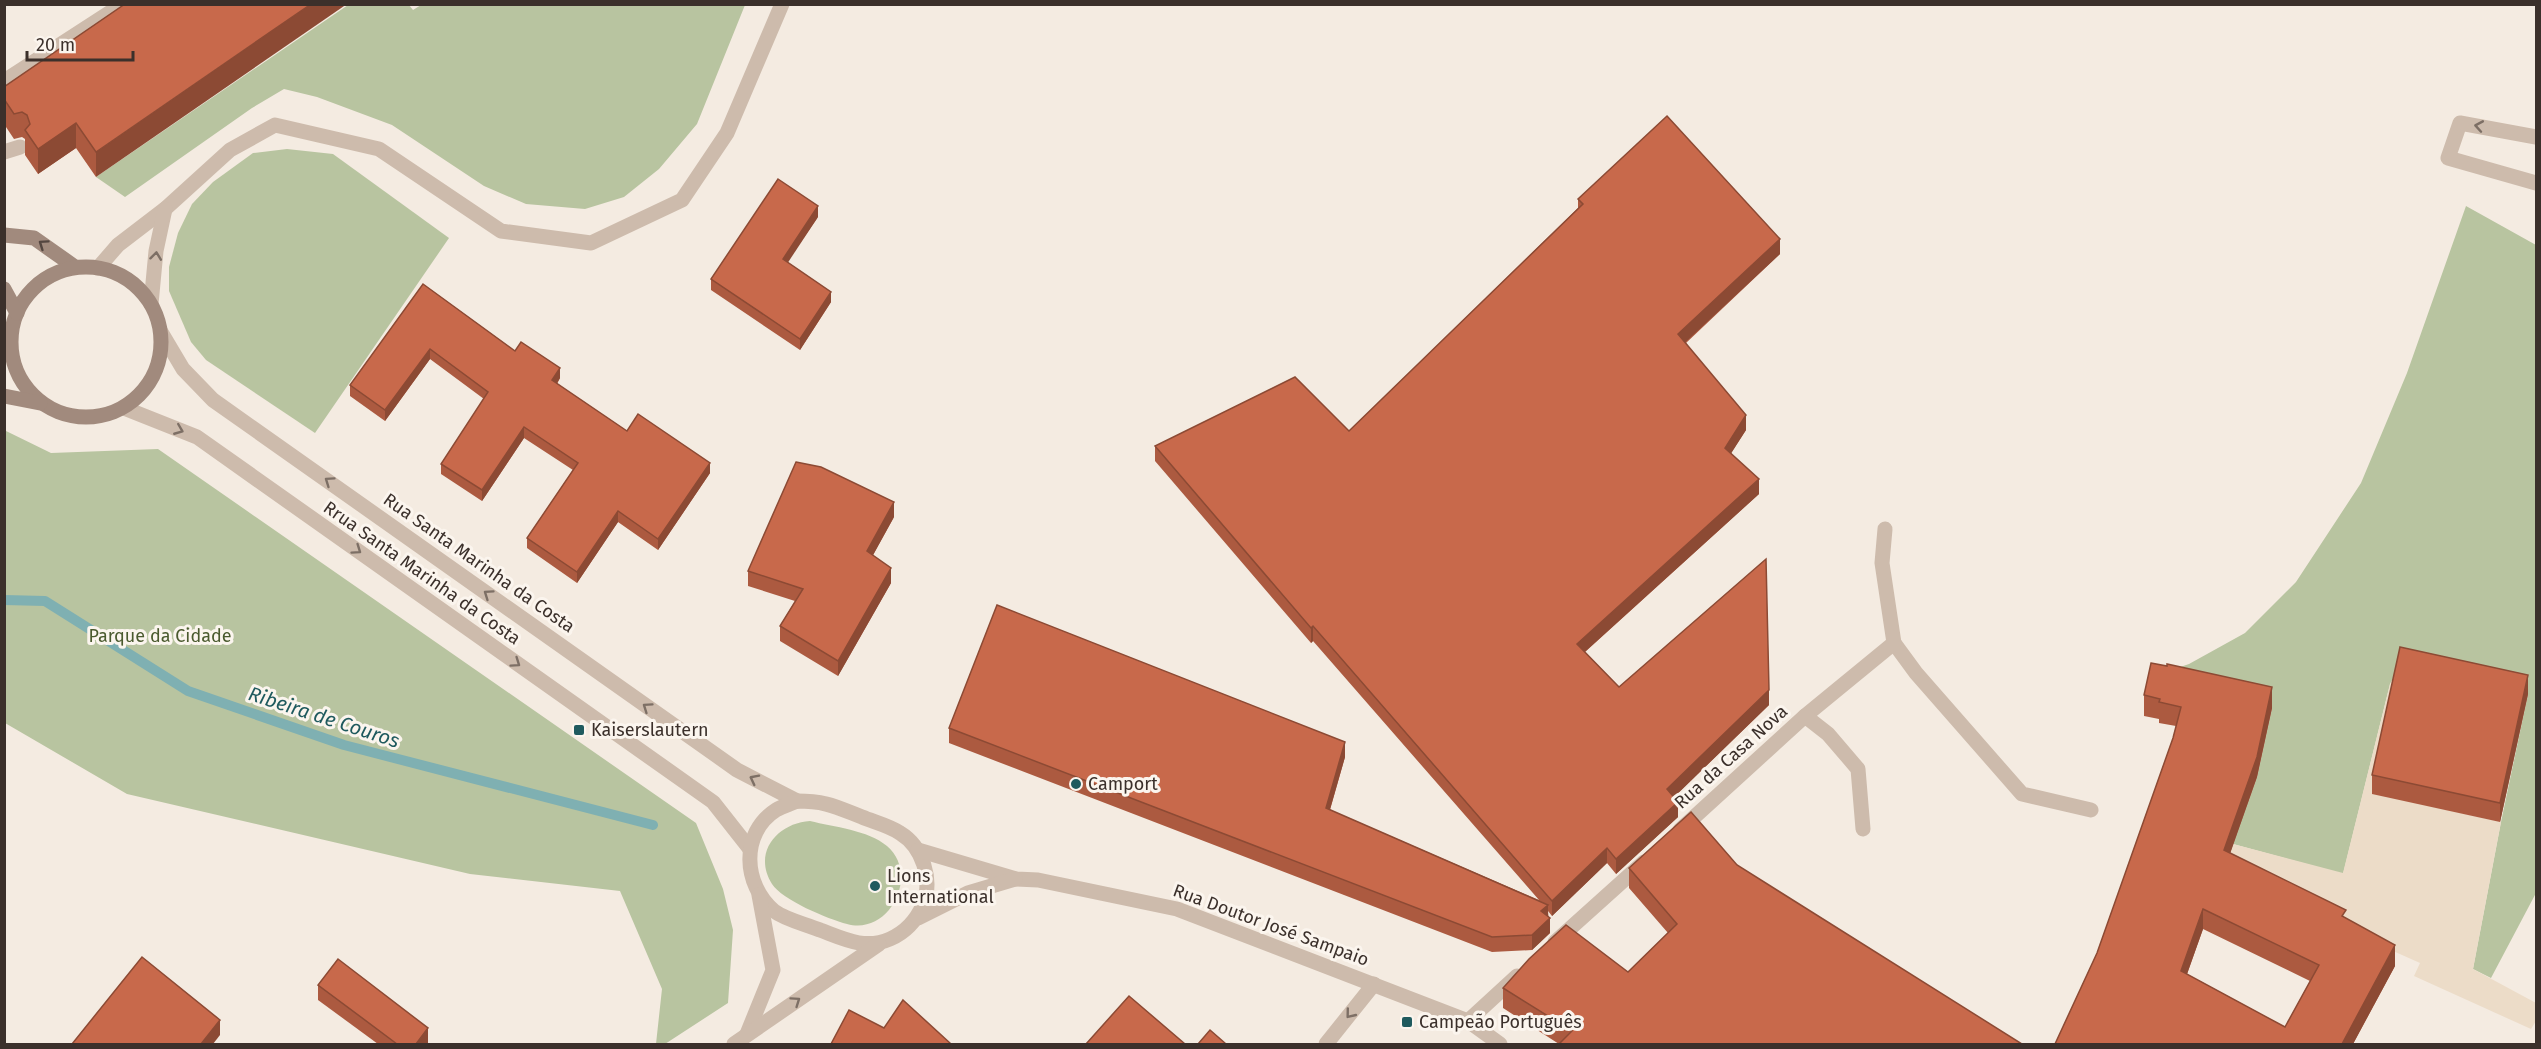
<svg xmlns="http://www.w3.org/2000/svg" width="2541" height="1049" viewBox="0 0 2541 1049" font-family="'Fira Sans',sans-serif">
  <rect width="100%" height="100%" fill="#f4ebe1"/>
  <g fill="#b8c4a0">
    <path d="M 421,5 L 745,5 L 697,124 L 659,169 L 624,197 L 585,209 L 526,204 L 484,186 L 392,125 L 317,97 L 284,89 L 252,108 L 125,197 L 96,177 L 348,5 L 409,5 L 413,10 Z"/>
    <path d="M 287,149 L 333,154 L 449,238 L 315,433 L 206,360 L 191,342 L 169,291 L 169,267 L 178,233 L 192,204 L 213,182 L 253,153 Z"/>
    <path d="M 2466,206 L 2536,245 L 2536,893 L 2491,978 L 2473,969 L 2501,822 L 2528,694 L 2400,666 L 2390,684 L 2343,874 L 2233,844 L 2257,777 L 2272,708 L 2148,678 L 2189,664 L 2245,633 L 2296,582 L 2361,483 L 2407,373 Z"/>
    <path d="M 4,430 L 51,453 L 158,449 L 696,823 L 723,889 L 733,930 L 728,1003 L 665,1044 L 656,1044 L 662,989 L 620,891 L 470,874 L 127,794 L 5,723 Z"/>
    <path d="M 810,821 C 834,827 868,830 887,846 C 920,874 890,936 847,924 C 828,919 782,900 772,884 C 752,852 778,823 810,821 Z"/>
  </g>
  <path fill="#ecdcc8" d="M 2400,666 L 2372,793 L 2501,822 L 2473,969 L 2536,1003 L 2536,1021 L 2531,1029 L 2414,976 L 2420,963 L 2346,930 L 2208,915 L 2233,844 L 2343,873 L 2390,684 Z"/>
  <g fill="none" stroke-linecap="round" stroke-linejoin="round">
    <path stroke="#7fb0b2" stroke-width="10" d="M 4,600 L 45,601 L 188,691 L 344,745 L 653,825"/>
    <path stroke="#cdbbac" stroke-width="15" d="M 4,152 L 20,147"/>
    <g stroke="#cdbbac" stroke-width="15">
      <path d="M 4,81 L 123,4"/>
      <path d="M 2536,137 L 2460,123 L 2448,158 L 2536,183"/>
      <path d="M 98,268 L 118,245 L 165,209 L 230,150 L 275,125 L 379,149 L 501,231 L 591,243 L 682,200 L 727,133 L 782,4"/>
      <path d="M 151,304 L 156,251 L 165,209"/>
      <path d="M 161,332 L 183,369 L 213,400 L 737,770 L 797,801"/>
      <path d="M 124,408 L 197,437 L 713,802 L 750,849"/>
      <path d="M 1894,643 L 1916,673 L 2022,794 L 2091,810"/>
      <path d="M 1805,716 L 1894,643 L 1882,563 L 1885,529"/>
      <path d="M 797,801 C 826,801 836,807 862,817 C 874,822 890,826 900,833 C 923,847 933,880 923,905 C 916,921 906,932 890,939 C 865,950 844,939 820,930 C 806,924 786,920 774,911 C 743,885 740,833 776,810 C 782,806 791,804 797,801 Z"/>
      <path d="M 1680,830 L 1805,716 L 1828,734 L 1858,769 L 1863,829"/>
      <path d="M 918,850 L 1016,879 L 1038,880 L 1177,909 L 1468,1021 L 1500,1044"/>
      <path d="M 918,918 L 968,893 L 1015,879"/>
      <path d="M 1555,942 L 1644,862"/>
      <path d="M 1468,1021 L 1517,976"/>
      <path d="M 747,1034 L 773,970 L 759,895"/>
      <path d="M 734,1044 L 879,944"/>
      <path d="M 1326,1044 L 1374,984"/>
    </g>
    <g stroke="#a18a7d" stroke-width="15">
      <path d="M 4,235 L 34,238 L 75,267"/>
      <circle cx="86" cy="342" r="75"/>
      <path d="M 4,289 L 17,313"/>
      <path d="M 4,396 L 40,403"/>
    </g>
  </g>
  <g fill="#ac5a40" fill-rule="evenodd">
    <path d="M 125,4 L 96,177 L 76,148 L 38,174 L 25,155 L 25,139 L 22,137 L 14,139 L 4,124 L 4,87 Z"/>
    <path d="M 1578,199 L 1780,254 L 1686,343 L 1746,430 L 1731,453 L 1759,494 L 1585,652 L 1619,687 L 1769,705 L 1674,797 L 1678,817 L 1616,874 L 1607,863 L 1552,916 L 1548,911 L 1550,933 L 1532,950 L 1492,952 L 949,743 L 949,728 L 1345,757 L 1330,810 L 1539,900 L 1313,641 L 1311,643 L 1155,461 L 1155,446 L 1349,431 L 1578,208 Z"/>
    <path d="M 818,217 L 787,262 L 831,302 L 800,350 L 711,290 L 711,279 Z"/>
    <path d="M 423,284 L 515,351 L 560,378 L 557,384 L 627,431 L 710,473 L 658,550 L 618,522 L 577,583 L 527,548 L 527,538 L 573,470 L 524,438 L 482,501 L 441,474 L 441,464 L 484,399 L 430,359 L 385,421 L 350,396 L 350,385 Z"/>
    <path d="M 894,517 L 873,555 L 891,583 L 838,676 L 780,641 L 780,626 L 795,601 L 748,586 L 748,571 Z"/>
    <path d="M 2528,694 L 2500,822 L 2372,794 L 2372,775 Z"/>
    <path d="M 2144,695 L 2272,708 L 2257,777 L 2230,853 L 2346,918 L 2395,966 L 2353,1044 L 2055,1044 L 2097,953 L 2173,738 L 2176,726 L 2159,723 L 2159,719 L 2144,716 ZM 2203,929 L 2310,981 L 2285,1027 L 2187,974 Z"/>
    <path d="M 1737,865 L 1559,1044 L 1503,1008 L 1503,988 L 1628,972 L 1668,933 L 1629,888 L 1629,868 Z"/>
    <path d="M 318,985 L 428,1043 L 427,1044 L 378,1044 L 318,1000 Z"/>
  </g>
  <g fill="#8c4a34">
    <path d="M 311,4 L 347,4 L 96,177 L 96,152 Z"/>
    <path d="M 76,123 L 76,148 L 38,174 L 38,149 Z"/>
    <path d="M 818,206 L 818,217 L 783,270 L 783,259 Z"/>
    <path d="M 1780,239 L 1780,254 L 1678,349 L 1678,334 Z"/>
    <path d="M 831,292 L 831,302 L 800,350 L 800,339 Z"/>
    <path d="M 430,349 L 430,359 L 385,421 L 385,410 Z"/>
    <path d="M 560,368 L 560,378 L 552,391 L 552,380 Z"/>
    <path d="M 1746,415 L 1746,430 L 1725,463 L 1725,448 Z"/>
    <path d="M 524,427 L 524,438 L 482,501 L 482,490 Z"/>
    <path d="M 710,463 L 710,473 L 658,550 L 658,539 Z"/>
    <path d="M 1759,479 L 1759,494 L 1577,659 L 1577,644 Z"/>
    <path d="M 894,502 L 894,517 L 867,566 L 867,551 Z"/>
    <path d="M 618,511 L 618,522 L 577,583 L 577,572 Z"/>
    <path d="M 891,568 L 891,583 L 838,676 L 838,661 Z"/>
    <path d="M 1313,626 L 1313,641 L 1311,643 L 1311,628 Z"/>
    <path d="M 2528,675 L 2528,694 L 2500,822 L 2500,803 Z"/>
    <path d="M 2272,687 L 2272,708 L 2257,777 L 2224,871 L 2224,850 Z"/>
    <path d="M 1769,690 L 1769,705 L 1667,804 L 1667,789 Z"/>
    <path d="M 1345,742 L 1345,757 L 1326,823 L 1326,808 Z"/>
    <path d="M 1678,802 L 1678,817 L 1616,874 L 1616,859 Z"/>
    <path d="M 1607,848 L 1607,863 L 1552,916 L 1552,901 Z"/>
    <path d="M 1548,905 L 1548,920 L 1541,911 Z"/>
    <path d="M 2203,909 L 2203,929 L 2181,991 L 2181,971 Z"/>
    <path d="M 1550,918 L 1550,933 L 1532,950 L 1532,935 Z"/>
    <path d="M 2395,945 L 2395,966 L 2353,1044 L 2342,1044 Z"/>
    <path d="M 220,1020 L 220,1035 L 213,1044 L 201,1044 Z"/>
    <path d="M 428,1028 L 428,1043 L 427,1044 L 416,1044 Z"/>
  </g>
  <g fill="#c8694b" stroke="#8c4a34" stroke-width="1.5" fill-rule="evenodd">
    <path d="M 125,4 L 311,4 L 96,152 L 76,123 L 38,149 L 25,130 L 30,124 L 27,115 L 22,112 L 14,114 L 4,99 L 4,87 Z"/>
    <path d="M 1667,116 L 1780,239 L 1678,334 L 1746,415 L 1725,448 L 1759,479 L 1577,644 L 1619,687 L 1766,559 L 1769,690 L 1667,789 L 1678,802 L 1616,859 L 1607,848 L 1552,901 L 1313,626 L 1311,628 L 1155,446 L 1295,377 L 1349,431 L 1583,204 L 1578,199 Z"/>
    <path d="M 778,179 L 818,206 L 783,259 L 831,292 L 800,339 L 711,279 Z"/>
    <path d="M 423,284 L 515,351 L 521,342 L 560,368 L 552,380 L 627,431 L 638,414 L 710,463 L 658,539 L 618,511 L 577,572 L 527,538 L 578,463 L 524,427 L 482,490 L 441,464 L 488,392 L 430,349 L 385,410 L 350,385 Z"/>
    <path d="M 796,462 L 821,467 L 894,502 L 867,551 L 891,568 L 838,661 L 780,626 L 803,589 L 748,571 Z"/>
    <path d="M 997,605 L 1345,742 L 1326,808 L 1548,905 L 1541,911 L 1550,918 L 1532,935 L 1492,937 L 949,728 Z"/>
    <path d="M 2400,647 L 2528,675 L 2500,803 L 2372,775 Z"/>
    <path d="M 2151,663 L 2167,666 L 2167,664 L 2272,687 L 2257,757 L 2224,850 L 2346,910 L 2342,916 L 2395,945 L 2342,1044 L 2055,1044 L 2097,953 L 2173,738 L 2181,707 L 2159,702 L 2160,699 L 2144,695 ZM 2203,909 L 2319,965 L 2285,1027 L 2181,971 Z"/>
    <path d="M 1691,812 L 1737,865 L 2022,1044 L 1559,1044 L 1572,1031 L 1503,988 L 1529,959 L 1566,925 L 1628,972 L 1677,924 L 1629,868 Z"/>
    <path d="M 142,957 L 220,1020 L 201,1044 L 72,1044 Z"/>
    <path d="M 338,959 L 428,1028 L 416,1044 L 397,1044 L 318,985 Z"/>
    <path d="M 1129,996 L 1185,1044 L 1086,1044 Z"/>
    <path d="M 903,1000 L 951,1044 L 831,1044 L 849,1010 L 884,1028 Z"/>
    <path d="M 1210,1030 L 1226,1044 L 1198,1044 Z"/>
  </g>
  <defs><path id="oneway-chevron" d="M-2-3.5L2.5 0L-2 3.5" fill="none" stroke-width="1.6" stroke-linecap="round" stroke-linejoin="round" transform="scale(1.5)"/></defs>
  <g stroke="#7d6f65">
    <use href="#oneway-chevron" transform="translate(2479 126) rotate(-170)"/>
    <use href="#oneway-chevron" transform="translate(156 256) rotate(-83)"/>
    <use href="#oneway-chevron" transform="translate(179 430) rotate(22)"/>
    <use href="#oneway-chevron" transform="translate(329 481) rotate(-145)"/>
    <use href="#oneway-chevron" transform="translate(357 550) rotate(35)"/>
    <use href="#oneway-chevron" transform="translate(488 594) rotate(-145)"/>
    <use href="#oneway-chevron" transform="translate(516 663) rotate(35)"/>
    <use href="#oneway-chevron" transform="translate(647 707) rotate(-145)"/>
    <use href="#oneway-chevron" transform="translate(754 779) rotate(-153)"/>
    <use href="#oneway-chevron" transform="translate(796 1001) rotate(-35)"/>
    <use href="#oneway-chevron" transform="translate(1350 1014) rotate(129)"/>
  </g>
  <use stroke="#544640" href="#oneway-chevron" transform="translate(43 244) rotate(-145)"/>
  <g fill="#1f5a5e" stroke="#fbf5ee" stroke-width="2">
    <rect x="573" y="724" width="12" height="12" rx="3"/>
    <circle cx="1076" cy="784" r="6"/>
    <circle cx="875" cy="886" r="6"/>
    <rect x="1401" y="1016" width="12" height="12" rx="3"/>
  </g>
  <g text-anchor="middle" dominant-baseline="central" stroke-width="6" stroke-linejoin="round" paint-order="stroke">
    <g font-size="18" fill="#3b302b" stroke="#fbf5ee">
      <text transform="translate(479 563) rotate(35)">Rua Santa Marinha da Costa</text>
      <text transform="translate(422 573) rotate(35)">Rrua Santa Marinha da Costa</text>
      <text transform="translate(1731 757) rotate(-42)">Rua da Casa Nova</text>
      <text transform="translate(1271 925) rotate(20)">Rua Doutor José Sampaio</text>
    </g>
    <g font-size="18" fill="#4a5a2e" stroke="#fbf5ee">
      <text x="160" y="636">Parque da Cidade</text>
    </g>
    <g font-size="18" fill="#3b302b" stroke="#fbf5ee" text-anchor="start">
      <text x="591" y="730">Kaiserslautern</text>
      <text x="1088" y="784">Camport</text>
      <text x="887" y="876">Lions<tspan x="887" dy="21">International</tspan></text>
      <text x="1419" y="1022">Campeão Português</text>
    </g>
    <g font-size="20" font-style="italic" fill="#1f5a5e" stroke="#fbf5ee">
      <text transform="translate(324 717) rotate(18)">Ribeira de Couros</text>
    </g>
  </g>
  <rect width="2541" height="1049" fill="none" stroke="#3b302b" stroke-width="12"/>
  <path d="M27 51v9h106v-9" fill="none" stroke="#3b302b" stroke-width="3"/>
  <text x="36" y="51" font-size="18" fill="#3b302b" stroke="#fbf5ee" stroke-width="4.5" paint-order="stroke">20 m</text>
</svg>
